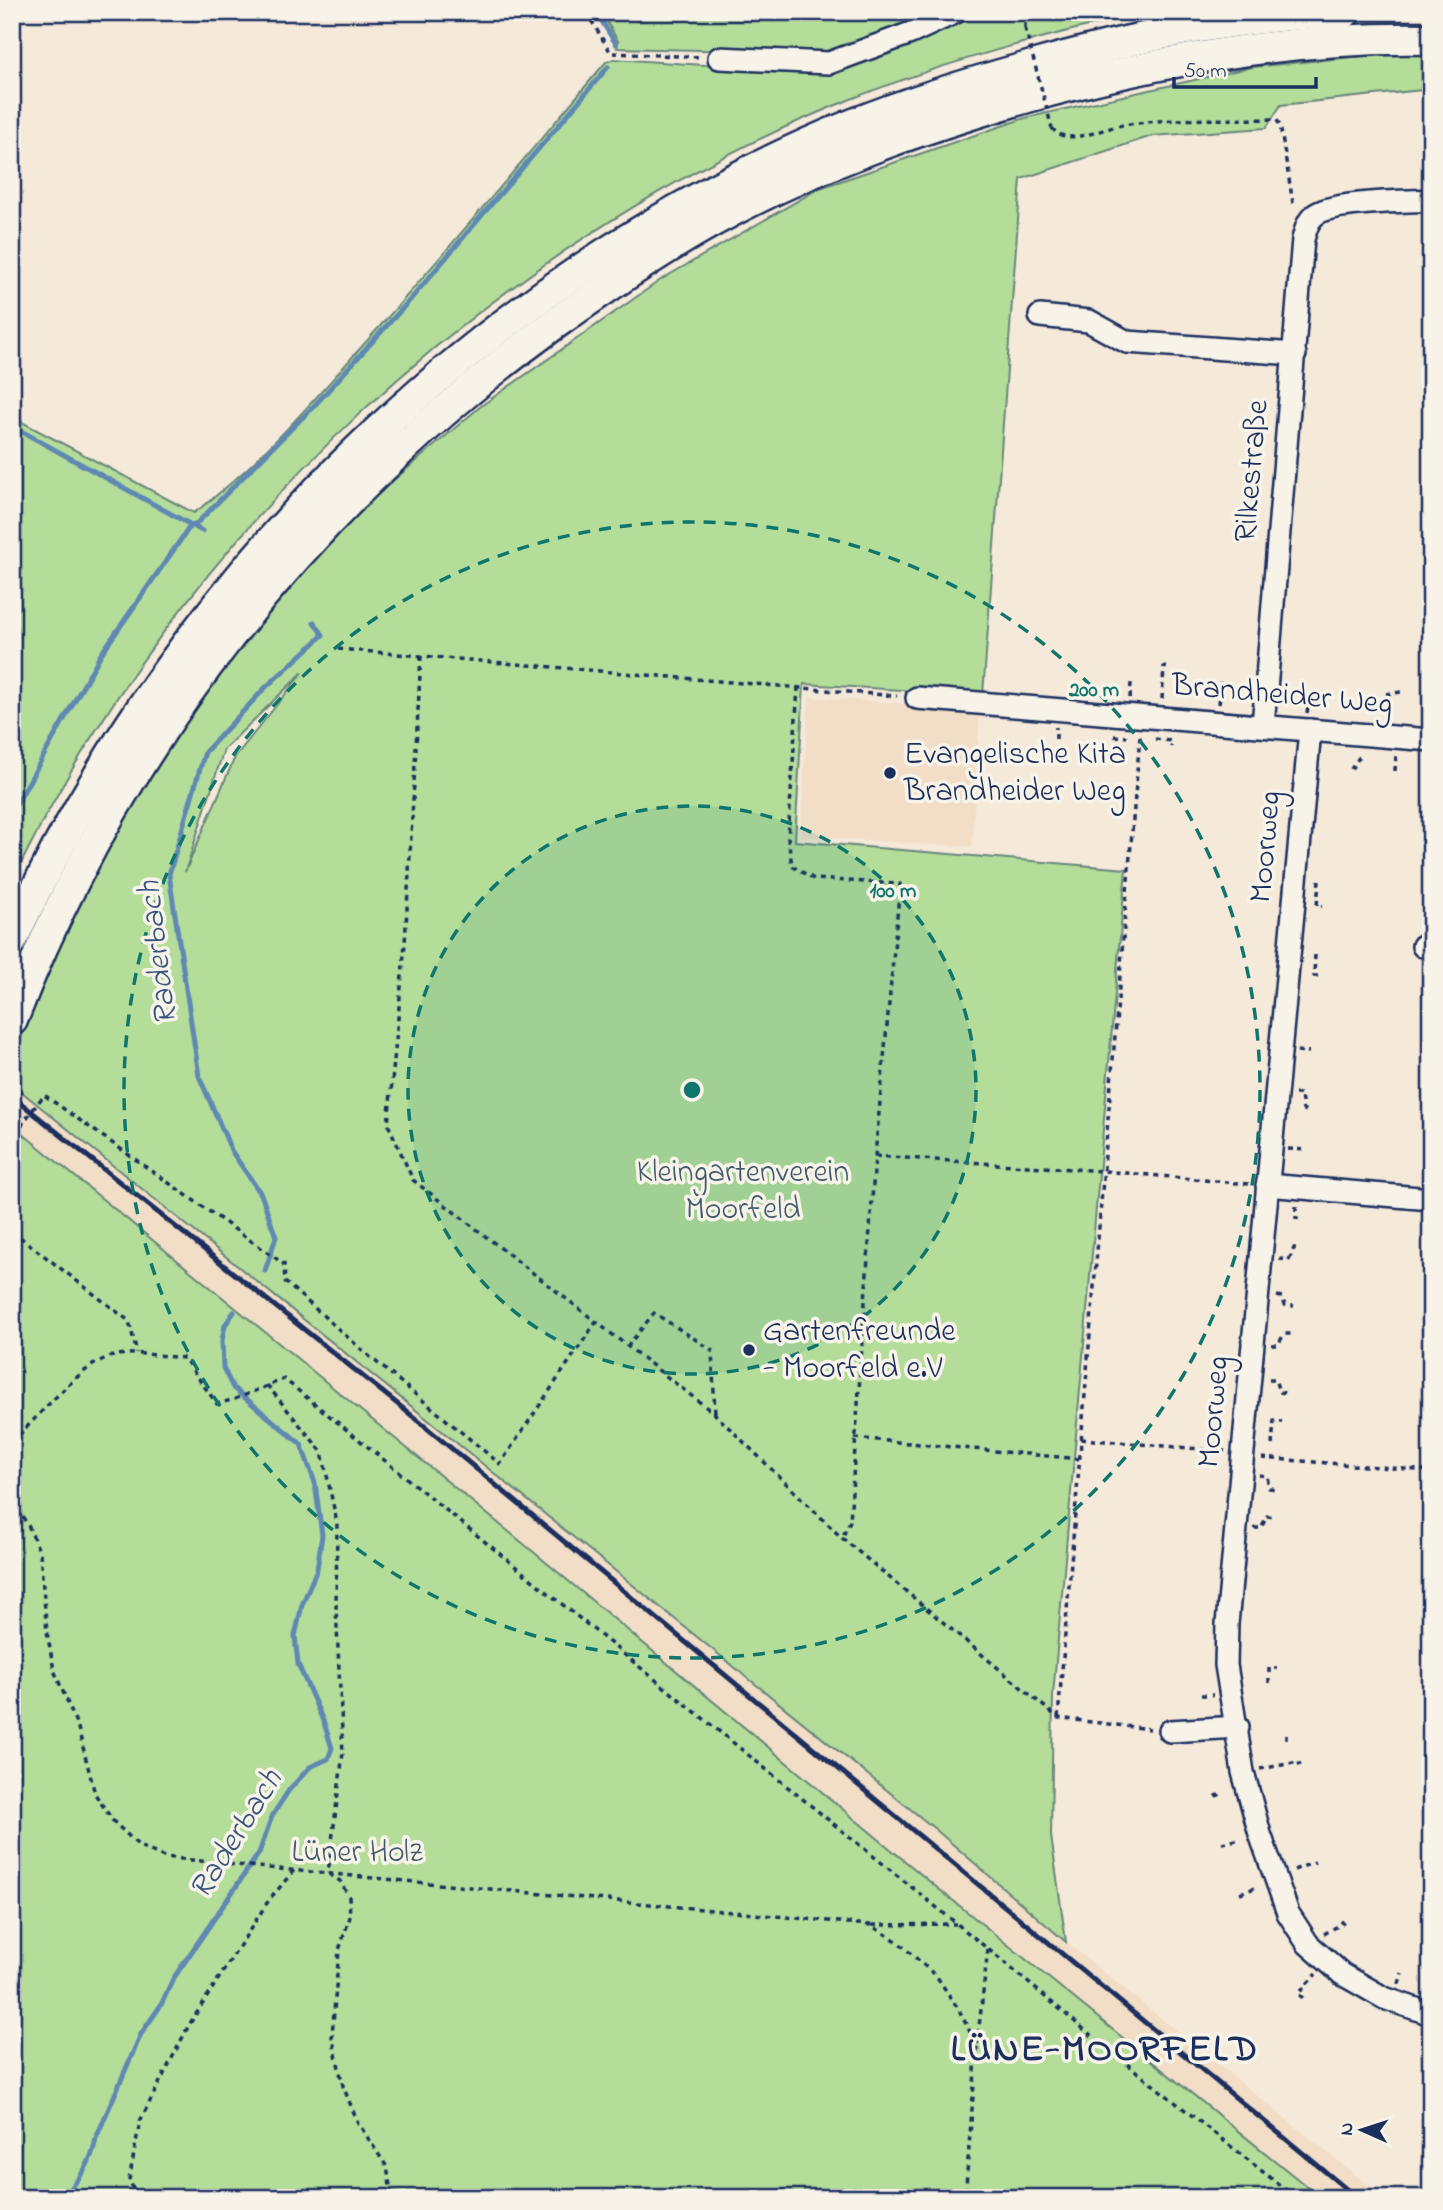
<svg xmlns="http://www.w3.org/2000/svg" width="1443" height="2210" viewBox="0 0 1443 2210" font-family="'Indie Flower',sans-serif">
  <rect width="100%" height="100%" fill="#f5e9d9"/>
  <filter id="ink" filterUnits="userSpaceOnUse"><feTurbulence type="fractalNoise" baseFrequency=".0143" numOctaves="2"/><feDisplacementMap in="SourceGraphic" scale="14" xChannelSelector="R" yChannelSelector="G"/><feConvolveMatrix kernelMatrix="1 2 1 2 8 2 1 2 1" color-interpolation-filters="sRGB"/></filter>
  <g filter="url(#ink)">
    <g fill="#f2dec6">
      <path d="M 809,697 L 980,709 L 972,847 L 800,836 Z"/>
      <path d="M 12,1084 L 935,1829 L 1066,1942 L 1384,2198 L 1321,2198 L 935,1886 L 536,1554 L 12,1125 Z"/>
    </g>
    <g fill="#b4dd9a" stroke="#68867c" stroke-width="2" fill-rule="evenodd">
      <path d="M 601,12 L 942,12 L 828,53 L 617,48 L 618,41 Z"/>
      <path d="M 974,12 L 1146,12 C 1044,36 943,62 846,101 C 491,244 177,536 12,882 L 12,412 L 16,419 L 194,513 C 255,468 306,409 356,353 C 442,258 523,160 606,62 L 614,59 L 825,73 Z"/>
      <path d="M 1384,54 L 1431,55 L 1431,89 L 1281,105 L 1266,128 L 1152,136 L 1021,179 L 983,695 L 804,684 L 795,841 L 1126,869 L 1053,1695 L 1051,1836 L 1066,1942 L 935,1829 L 12,1084 L 12,1062 L 63,924 L 183,711 L 347,520 L 481,406 L 662,279 L 820,188 L 1025,118 L 1252,67 ZM 303,672 L 235,757 L 185,872 L 224,749 Z"/>
      <path d="M 12,1125 L 536,1554 L 935,1886 L 1321,2198 L 12,2198 Z"/>
    </g>
    <g fill="none" stroke-linecap="round" stroke-linejoin="round">
      <g stroke="#5f88b3" stroke-width="5">
        <path d="M 596,12 L 616,44"/>
        <path d="M 12,426 L 202,531"/>
        <path d="M 194,526 L 313,407 L 410,300 L 608,67"/>
        <path d="M 12,812 L 101,654 L 191,525"/>
        <path d="M 265,1271 L 276,1237 L 261,1194 L 232,1152 L 199,1076 L 169,874 L 205,752 L 266,687 L 323,635 L 314,622"/>
        <path d="M 63,2198 C 79,2179 92,2163 96,2138 L 141,2034 L 161,2005 L 173,1979 L 259,1853 L 272,1816 L 289,1790 L 310,1767 L 328,1759 L 332,1748 L 324,1723 L 298,1664 L 295,1636 L 302,1605 L 317,1569 L 322,1535 L 315,1483 L 301,1444 L 233,1388 L 223,1368 L 222,1341 L 225,1325 L 234,1312"/>
      </g>
      <defs>
        <g id="minor">
          <path d="M 719,58 L 829,63 L 911,33 L 956,12"/>
          <path d="M 1040,316 L 1089,321 L 1127,342 L 1295,354"/>
          <path d="M 917,698 L 1431,740"/>
          <path d="M 1263,726 L 1303,239 C 1306,230 1307,221 1315,215 C 1332,201 1406,202 1431,200"/>
          <path d="M 1310,730 L 1227,1624 L 1226,1665 L 1243,1772 L 1260,1834 L 1288,1913 L 1308,1944 L 1342,1974 L 1384,1998 L 1431,2014"/>
          <path d="M 1423,946 L 1431,948"/>
          <path d="M 1267,1185 L 1431,1199"/>
          <path d="M 1170,1731 L 1238,1727"/>
        </g>
        <g id="highway">
          <path d="M 12,940 C 177,576 483,275 854,124 C 909,102 967,84 1025,68 C 1129,38 1236,15 1345,12"/>
          <path d="M 12,1020 C 120,739 310,502 553,325 C 605,288 659,251 715,220 C 814,165 923,127 1031,96 C 1162,59 1295,36 1431,39"/>
        </g>
      </defs>
      <use href="#minor" stroke="#1b2f5e" stroke-width="26"/>
      <use href="#highway" stroke="#1b2f5e" stroke-width="35"/>
      <g stroke="#1b2f5e" stroke-width="3.5" stroke-dasharray="5 5" stroke-linecap="butt">
        <path d="M 586,12 L 611,53 L 701,57"/>
        <path d="M 1025,28 L 1025,19 L 1030,12"/>
        <path d="M 1052,128 C 1067,148 1101,128 1123,125 C 1173,117 1225,120 1276,119 L 1280,125 L 1293,203 L 1296,207"/>
        <path d="M 338,649 L 897,696"/>
        <path d="M 421,656 L 405,944 L 388,1124 L 413,1180 L 715,1414 L 842,1538 L 1058,1718 L 1150,1729"/>
        <path d="M 798,687 L 788,838 L 792,866 L 814,879 L 900,884 L 875,1156 L 850,1521 L 842,1538"/>
        <path d="M 1386,694 L 1401,692"/>
        <path d="M 1130,698 L 1131,683"/>
        <path d="M 1162,699 L 1164,667 L 1169,668"/>
        <path d="M 1219,704 L 1221,682"/>
        <path d="M 1307,713 L 1309,701"/>
        <path d="M 1114,736 L 1127,737"/>
        <path d="M 1056,739 L 1056,727"/>
        <path d="M 1155,739 L 1171,741 L 1171,747"/>
        <path d="M 1351,769 L 1362,753"/>
        <path d="M 1395,771 L 1396,755"/>
        <path d="M 1319,880 L 1317,906 L 1322,906"/>
        <path d="M 1315,955 L 1314,976 L 1319,976"/>
        <path d="M 1297,1051 L 1309,1052"/>
        <path d="M 1295,1094 L 1301,1094 L 1303,1110 L 1310,1111"/>
        <path d="M 1288,1149 L 1307,1150"/>
        <path d="M 12,1155 L 23,1123 L 44,1095 L 284,1264 L 285,1282 L 369,1356 L 500,1464 L 596,1322"/>
        <path d="M 875,1156 L 1104,1171 L 1249,1184"/>
        <path d="M 1296,1206 L 1296,1218 L 1303,1219"/>
        <path d="M 12,1231 L 129,1321 L 137,1353"/>
        <path d="M 1279,1259 L 1289,1260 L 1294,1248 L 1300,1248"/>
        <path d="M 1277,1296 L 1282,1297 L 1285,1305 L 1294,1306"/>
        <path d="M 1272,1345 L 1278,1345 L 1284,1334 L 1291,1334"/>
        <path d="M 627,1347 L 654,1313 L 712,1350 L 715,1414"/>
        <path d="M 1269,1379 L 1275,1379 L 1279,1392 L 1285,1393"/>
        <path d="M 267,1385 L 322,1452 L 337,1523 L 336,1606 L 343,1753 L 328,1873"/>
        <path d="M 855,1438 L 1080,1459"/>
        <path d="M 1081,1439 L 1225,1451"/>
        <path d="M 12,1442 C 35,1420 77,1370 104,1359 C 128,1349 159,1356 184,1358 L 217,1404 L 235,1399 L 284,1379 L 988,1949 L 1098,2041 L 1296,2198"/>
        <path d="M 1272,1445 L 1274,1421 L 1282,1422"/>
        <path d="M 1262,1458 L 1431,1471"/>
        <path d="M 1259,1475 L 1267,1476 L 1269,1488 L 1277,1489"/>
        <path d="M 12,1500 L 29,1527 L 40,1553 L 47,1632 L 54,1670 L 78,1728 L 95,1794 L 113,1821 L 139,1846 L 164,1857 L 237,1865 L 870,1925 L 897,1941 L 937,1977 L 959,2010 L 977,2046 L 965,2198"/>
        <path d="M 1254,1528 L 1261,1528 L 1267,1516 L 1275,1517"/>
        <path d="M 1269,1683 L 1269,1668 L 1277,1668"/>
        <path d="M 1201,1695 L 1213,1695"/>
        <path d="M 1058,1718 L 1140,736"/>
        <path d="M 1286,1734 L 1286,1741"/>
        <path d="M 1260,1769 L 1299,1762 L 1300,1766"/>
        <path d="M 1215,1796 L 1219,1795 L 1219,1791"/>
        <path d="M 1222,1843 L 1241,1839"/>
        <path d="M 1294,1870 L 1315,1862"/>
        <path d="M 329,1874 L 340,1881 L 349,1897 L 350,1917 L 339,1950 L 332,2036 L 343,2086 L 358,2123 L 387,2167 L 392,2198"/>
        <path d="M 1240,1893 L 1258,1887"/>
        <path d="M 872,1925 L 956,1924"/>
        <path d="M 1324,1934 L 1343,1923 L 1340,1920"/>
        <path d="M 1399,1984 L 1402,1973"/>
        <path d="M 1303,1998 L 1298,1994 L 1316,1974"/>
        <path d="M 977,2044 L 988,1949"/>
        <path d="M 138,2198 L 129,2180 L 140,2121 L 189,2025 L 267,1903 L 294,1870"/>
      </g>
      <use href="#minor" stroke="#f7f3e8" stroke-width="21"/>
      <use href="#highway" stroke="#f7f3e8" stroke-width="30"/>
      <path stroke="#1b2f5e" stroke-width="5" d="M 12,1096 L 410,1414 L 1357,2198"/>
      <path stroke="#1b2f5e" stroke-width="3.5" stroke-dasharray="5 5" stroke-linecap="butt" d="M 1025,28 L 1052,128"/>
    </g>
  </g>
  <circle cx="692" cy="1090" r="284" fill="#0f766e" fill-opacity=".12"/>
  <g fill="none" stroke="#0f766e" stroke-width="3.5" stroke-dasharray="12 9">
    <circle cx="692" cy="1090" r="284"/>
    <circle cx="692" cy="1090" r="568"/>
  </g>
  <g fill="#1b2f5e" stroke="#f7f3e8" stroke-width="2.5">
    <circle cx="890" cy="773" r="7"/>
    <circle cx="749" cy="1350" r="7"/>
  </g>
  <g text-anchor="middle" dominant-baseline="central" stroke-width="7" stroke-linejoin="round" paint-order="stroke">
    <g font-size="32" fill="#1b2f5e" stroke="#f7f3e8">
      <text transform="translate(1253 471) rotate(-85)">Rilkestraße</text>
      <text transform="translate(1282 696) rotate(5)">Brandheider Weg</text>
      <text transform="translate(1267 847) rotate(-85)">Moorweg</text>
      <text transform="translate(1215 1412) rotate(-85)">Moorweg</text>
    </g>
    <g font-size="32" fill="#1b2f5e" stroke="#f7f3e8" text-anchor="start">
      <text x="904" y="755">Evangelische Kita<tspan x="904" dy="37">Brandheider Weg</tspan></text>
      <text x="763" y="1332">Gartenfreunde<tspan x="763" dy="37">- Moorfeld e.V</tspan></text>
    </g>
    <g font-size="32" fill="#415a6d" stroke="#f7f3e8">
      <text x="743" y="1173">Kleingartenverein<tspan x="743" dy="37">Moorfeld</tspan></text>
      <text x="357" y="1853">Lüner Holz</text>
    </g>
    <g font-size="33" font-style="italic" fill="#385481" stroke="#f7f3e8">
      <text transform="translate(159 953) rotate(-97)">Raderbach</text>
      <text transform="translate(237 1835) rotate(-58)">Raderbach</text>
    </g>
    <g font-size="38" font-weight="bold" letter-spacing="2" fill="#1b2f5e" stroke="#f7f3e8">
      <text x="1105" y="2051">LÜNE-MOORFELD</text>
    </g>
  </g>
  <circle cx="692" cy="1090" r="10" fill="#0f766e" stroke="#f7f3e8" stroke-width="3.5"/>
  <g font-size="21" text-anchor="middle" font-weight="bold" fill="#0f766e" stroke="#f7f3e8" stroke-width="7" stroke-linejoin="round" paint-order="stroke">
    <text x="1094" y="696">200 m</text>
    <text x="893" y="897">100 m</text>
  </g>
  <rect width="1443" height="2210" fill="none" stroke="#f7f3e8" stroke-width="42"/>
  <rect x="21" y="21" width="1401" height="2168" fill="none" stroke="#1b2f5e" stroke-width="2.5" filter="url(#ink)"/>
  <g transform="translate(1362 2130) rotate(273)" stroke="#f7f3e8" stroke-width="5" paint-order="stroke">
  <path d="M0-5L12 26L0 18L-12 26Z" fill="#1b2f5e"/>
  <text y="-10" font-size="19" font-weight="bold" text-anchor="middle" fill="#1b2f5e">N</text>
  </g>
  <path d="M1174 77v10h142v-10" fill="none" stroke="#1b2f5e" stroke-width="3.5"/>
  <text x="1184" y="77" font-size="21" fill="#1b2f5e" stroke="#f7f3e8" stroke-width="5" paint-order="stroke">50 m</text>
</svg>
